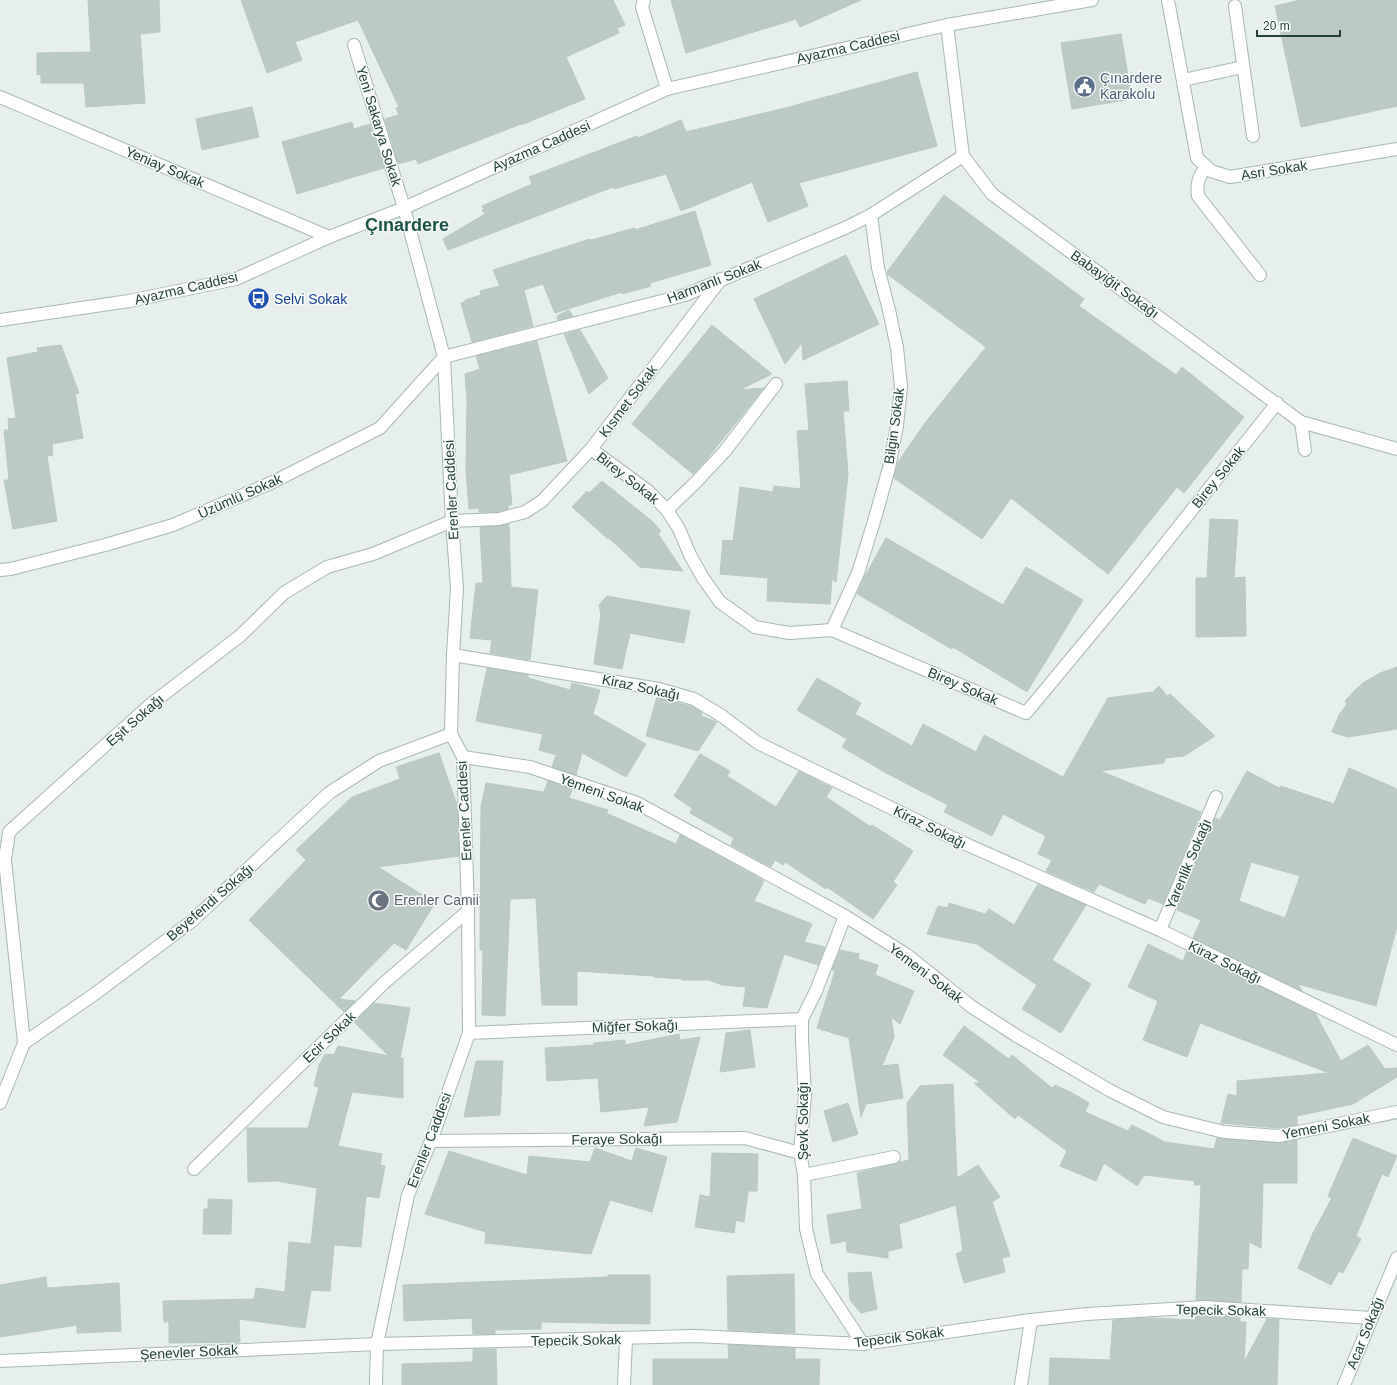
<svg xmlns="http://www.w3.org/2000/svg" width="1397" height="1385" viewBox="0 0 1397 1385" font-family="Helvetica,sans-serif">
  <rect width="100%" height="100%" fill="#e6efeb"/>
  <g fill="#bbcac4" stroke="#b8c9c2" fill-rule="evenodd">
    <path d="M 88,0 L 159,0 L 160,32 L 140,34 L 145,103 L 86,107 L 84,83 L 41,83 L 41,74 L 37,75 L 37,53 L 91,52 Z"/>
    <path d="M 241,0 L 613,0 L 625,25 L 617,28 L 619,33 L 566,57 L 585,99 L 521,125 L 521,124 L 418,164 L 416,159 L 398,164 L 385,119 L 399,115 L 396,108 L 399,107 L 358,20 L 295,42 L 302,60 L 267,73 Z"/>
    <path d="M 671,0 L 861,0 L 800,27 L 796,19 L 686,53 Z"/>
    <path d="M 1301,0 L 1397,0 L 1397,106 L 1301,127 L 1275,6 Z"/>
    <path d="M 1121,34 L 1132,99 L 1072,109 L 1061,43 Z"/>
    <path d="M 917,72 L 937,146 L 799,183 L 808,206 L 768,222 L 752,182 L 681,211 L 666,174 L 614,189 L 613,187 L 448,250 L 443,239 L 485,214 L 482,210 L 484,209 L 482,206 L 532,184 L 529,177 L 637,136 L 638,138 L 681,120 L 686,132 L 789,107 Z"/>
    <path d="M 252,107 L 259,137 L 202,150 L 196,119 Z"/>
    <path d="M 352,122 L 354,129 L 370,124 L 384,168 L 297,194 L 282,142 Z"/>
    <path d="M 944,195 L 1084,299 L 1079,306 L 1176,375 L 1182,367 L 1244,417 L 1184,493 L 1177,487 L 1108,574 L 1011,498 L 982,539 L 894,478 L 898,462 L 925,423 L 986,347 L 887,274 L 887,272 Z"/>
    <path d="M 695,211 L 711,265 L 650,283 L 651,286 L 622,294 L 622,292 L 555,313 L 543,284 L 524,290 L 533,326 L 472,342 L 461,303 L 465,302 L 465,300 L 481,295 L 480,291 L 500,286 L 493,270 L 590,239 L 591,240 L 635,228 L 635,230 Z"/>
    <path d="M 846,255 L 879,324 L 803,360 L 802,343 L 785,364 L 754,299 Z"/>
    <path d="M 569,310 L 573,316 L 558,320 L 557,316 Z"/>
    <path d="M 712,325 L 772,374 L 739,390 L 764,388 L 706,460 L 693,474 L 632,424 Z"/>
    <path d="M 580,330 L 608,378 L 589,394 L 564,334 Z"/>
    <path d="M 537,341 L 567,461 L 509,475 L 512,505 L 508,505 L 508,509 L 498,512 L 479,512 L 479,508 L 469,509 L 466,472 L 467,399 L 465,374 L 480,369 L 476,356 Z"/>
    <path d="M 61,345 L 79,393 L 75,394 L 83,438 L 52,444 L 53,455 L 47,456 L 57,521 L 13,529 L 4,480 L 9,480 L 4,430 L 9,430 L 8,419 L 16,418 L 7,358 L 38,352 L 37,348 Z"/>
    <path d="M 847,381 L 849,411 L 843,411 L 848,474 L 836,582 L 832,579 L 830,604 L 767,601 L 768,578 L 720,574 L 723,540 L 733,541 L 740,487 L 773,492 L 774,486 L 801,489 L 797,431 L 809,430 L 805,384 Z"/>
    <path d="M 602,481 L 652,521 L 661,531 L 658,534 L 683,571 L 640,567 L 609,538 L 608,539 L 572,507 L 587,491 L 589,493 Z"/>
    <path d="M 1210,519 L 1238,520 L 1234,578 L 1245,577 L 1246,636 L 1196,637 L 1196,578 L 1207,578 Z"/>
    <path d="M 509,524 L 511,587 L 538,590 L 530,660 L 490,653 L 492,640 L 470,638 L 476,583 L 483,583 L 480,527 L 499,526 Z"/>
    <path d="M 886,538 L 1003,605 L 1026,567 L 1083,600 L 1027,692 L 953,647 L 952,649 L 857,594 L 865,576 Z"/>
    <path d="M 607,596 L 690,611 L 684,643 L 630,633 L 622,669 L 594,664 L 601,614 L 599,605 Z"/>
    <path d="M 1397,667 L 1397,729 L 1348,737 L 1332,732 L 1339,715 L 1347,704 L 1345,701 L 1355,690 L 1363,683 L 1380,673 Z"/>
    <path d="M 487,668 L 528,675 L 528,678 L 570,690 L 572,683 L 600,690 L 593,714 L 646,744 L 626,777 L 582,753 L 576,775 L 552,767 L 556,755 L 539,750 L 543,734 L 476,721 Z"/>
    <path d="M 817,678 L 861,703 L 855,714 L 912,746 L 923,724 L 976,752 L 984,735 L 1063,777 L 1108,698 L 1153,692 L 1159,686 L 1167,696 L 1170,694 L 1215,736 L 1184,756 L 1165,758 L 1164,763 L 1100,771 L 1201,812 L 1163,904 L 1148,898 L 1145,904 L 1099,884 L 1094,892 L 1046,871 L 1052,860 L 1038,854 L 1046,836 L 1003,814 L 992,836 L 944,812 L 948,805 L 886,773 L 842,747 L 847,739 L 797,710 Z"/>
    <path d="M 657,697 L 693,707 L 702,713 L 701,716 L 717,722 L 698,751 L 646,736 Z"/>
    <path d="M 439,753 L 457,805 L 459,856 L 378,867 L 435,903 L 406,950 L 394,943 L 339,999 L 355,1001 L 344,1012 L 249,920 L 306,860 L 296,850 L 352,797 L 400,779 L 396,767 Z"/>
    <path d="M 700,754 L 730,771 L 727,776 L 776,807 L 799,771 L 832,788 L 826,797 L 871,827 L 872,825 L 913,851 L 893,882 L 897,885 L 873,919 L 827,887 L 826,889 L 785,862 L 783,865 L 775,860 L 771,867 L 731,845 L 734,838 L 690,813 L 692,808 L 674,796 Z"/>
    <path d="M 1349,768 L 1397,789 L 1397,926 L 1376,1006 L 1298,984 L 1302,991 L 1193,938 L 1201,920 L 1177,910 L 1215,818 L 1220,820 L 1247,771 L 1279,788 L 1281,786 L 1334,804 ZM 1251,862 L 1300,876 L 1285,918 L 1239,901 Z"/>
    <path d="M 548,781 L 572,789 L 569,798 L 608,810 L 606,813 L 676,844 L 680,835 L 764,881 L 754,901 L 812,924 L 804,942 L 825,947 L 818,965 L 784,954 L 767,1008 L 743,1006 L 746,987 L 722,985 L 709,980 L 682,980 L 682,979 L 654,977 L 654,976 L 577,971 L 577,1005 L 542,1005 L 536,898 L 510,899 L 505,1016 L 482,1015 L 483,950 L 480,950 L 481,807 L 486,783 L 544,792 Z"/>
    <path d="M 1038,884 L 1086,905 L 1052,960 L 1091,984 L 1061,1033 L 1022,1009 L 1037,985 L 977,944 L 927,934 L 938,906 L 948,908 L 949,903 L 985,914 L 989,909 L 1014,925 Z"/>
    <path d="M 1148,944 L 1183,961 L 1187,951 L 1315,1013 L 1341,1061 L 1368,1045 L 1385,1069 L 1397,1068 L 1397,1077 L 1353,1104 L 1297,1116 L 1297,1125 L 1279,1128 L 1221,1123 L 1228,1094 L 1237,1096 L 1237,1081 L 1329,1073 L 1200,1023 L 1187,1057 L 1143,1040 L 1158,1001 L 1128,987 Z"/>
    <path d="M 840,950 L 859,954 L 858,959 L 878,965 L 875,975 L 914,991 L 900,1024 L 891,1017 L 894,1037 L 882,1066 L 898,1064 L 903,1098 L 866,1104 L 861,1117 L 849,1038 L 817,1028 L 835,971 L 832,970 Z"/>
    <path d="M 374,1003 L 410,1008 L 400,1058 L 403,1058 L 403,1098 L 352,1092 L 338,1146 L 382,1154 L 380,1165 L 385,1166 L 379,1198 L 366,1196 L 361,1247 L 334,1245 L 330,1291 L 311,1290 L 305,1328 L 239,1319 L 240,1342 L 169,1343 L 169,1322 L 164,1322 L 163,1301 L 254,1299 L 256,1288 L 285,1292 L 289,1242 L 311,1244 L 317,1188 L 277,1181 L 248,1182 L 247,1128 L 308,1128 L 319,1087 L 314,1086 L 319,1065 L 325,1054 L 334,1055 L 338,1046 L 389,1056 L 354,1022 Z"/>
    <path d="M 964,1026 L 1009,1059 L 1012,1055 L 1052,1088 L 1055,1085 L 1074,1094 L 1089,1103 L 1085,1112 L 1128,1131 L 1132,1125 L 1165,1142 L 1214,1149 L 1217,1138 L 1278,1143 L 1297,1140 L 1297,1183 L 1263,1183 L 1261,1248 L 1249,1242 L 1248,1269 L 1242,1269 L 1241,1302 L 1196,1300 L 1201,1185 L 1194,1185 L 1195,1181 L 1144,1175 L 1137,1186 L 1104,1163 L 1096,1181 L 1060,1166 L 1067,1151 L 1018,1115 L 1015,1119 L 974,1083 L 981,1083 L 943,1055 Z"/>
    <path d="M 750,1030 L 755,1067 L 720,1072 L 726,1033 Z"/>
    <path d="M 679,1034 L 680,1040 L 700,1037 L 677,1122 L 644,1126 L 649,1107 L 601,1112 L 598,1078 L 547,1081 L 545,1048 L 594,1045 L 594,1043 L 625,1040 L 625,1045 Z"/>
    <path d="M 476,1061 L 503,1061 L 500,1115 L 464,1117 Z"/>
    <path d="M 953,1084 L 957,1178 L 978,1165 L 1000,1197 L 992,1202 L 1010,1256 L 1002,1258 L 1005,1272 L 964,1283 L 956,1254 L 963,1251 L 956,1205 L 899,1224 L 902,1248 L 888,1251 L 888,1258 L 847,1252 L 846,1241 L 831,1244 L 827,1215 L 862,1209 L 857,1173 L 909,1160 L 907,1103 L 920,1086 Z"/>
    <path d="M 848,1103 L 858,1134 L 833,1142 L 824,1111 Z"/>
    <path d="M 1353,1138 L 1397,1156 L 1388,1177 L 1382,1174 L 1356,1236 L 1361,1239 L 1343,1273 L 1339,1271 L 1331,1285 L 1298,1268 L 1313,1233 L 1332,1198 L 1328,1196 Z"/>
    <path d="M 595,1148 L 632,1161 L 636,1148 L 667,1157 L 652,1212 L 610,1200 L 591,1254 L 485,1243 L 486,1232 L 425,1214 L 449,1151 L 527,1175 L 529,1156 L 590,1162 Z"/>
    <path d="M 712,1153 L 758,1154 L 757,1191 L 748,1191 L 744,1222 L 736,1220 L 734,1233 L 695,1227 L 700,1195 L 710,1197 Z"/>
    <path d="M 208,1199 L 232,1200 L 231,1234 L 203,1234 L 204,1209 L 208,1209 Z"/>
    <path d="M 871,1272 L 877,1309 L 861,1313 L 850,1300 L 848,1273 Z"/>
    <path d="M 794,1274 L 795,1333 L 728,1330 L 727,1276 Z"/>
    <path d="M 608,1275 L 650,1275 L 650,1324 L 541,1322 L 541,1329 L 495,1330 L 495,1334 L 473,1334 L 472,1318 L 404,1321 L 403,1285 L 608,1277 Z"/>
    <path d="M 46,1277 L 47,1288 L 119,1283 L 121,1331 L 77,1333 L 77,1325 L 0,1337 L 0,1285 Z"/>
    <path d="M 1196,1315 L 1240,1317 L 1240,1322 L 1246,1322 L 1244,1362 L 1267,1319 L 1279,1319 L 1277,1385 L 1049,1385 L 1050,1358 L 1110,1360 L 1113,1320 L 1152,1318 L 1195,1320 Z"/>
    <path d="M 728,1345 L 795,1348 L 795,1359 L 820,1359 L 819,1385 L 653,1385 L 653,1359 L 729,1359 Z"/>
    <path d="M 473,1349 L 496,1349 L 497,1385 L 402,1385 L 402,1364 L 473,1362 Z"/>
  </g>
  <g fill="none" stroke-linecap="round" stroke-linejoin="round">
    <defs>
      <g id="service">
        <path d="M 1235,6 L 1253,136"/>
        <path d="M 1183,80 L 1243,67"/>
        <path d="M 1206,167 C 1199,176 1196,184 1198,196 L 1260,275"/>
        <path d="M 667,510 L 696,482 L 725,451 L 776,384"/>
        <path d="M 804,1175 L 894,1157"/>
      </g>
      <g id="minor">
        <path d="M 644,0 L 642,7 L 667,89"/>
        <path d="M 1168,0 L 1197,158 L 1211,171 L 1230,177 L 1397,149"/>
        <path d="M 947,25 L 963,156 L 992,194 L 1301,422 L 1397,449"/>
        <path d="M 354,45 L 404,208 L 444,357 L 452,521 L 457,588 L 453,655 L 451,734 L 463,757 L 468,911 L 469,1033 L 431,1141 L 408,1195 L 377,1344 L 376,1385"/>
        <path d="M 0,97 L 329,237"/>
        <path d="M 1301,422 L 1305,450"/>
        <path d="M 591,449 L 648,491 L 667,510 L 679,529 L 690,555 L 703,578 L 720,602 L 755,627 L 789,633 L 832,630 L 1026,713 L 1133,584 L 1277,403"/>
        <path d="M 0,570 L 11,569 L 105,545 L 173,525 L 273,482 L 380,428 L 444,357 L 685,295 L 845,228 L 871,215 L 963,156"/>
        <path d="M 832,630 L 858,573 L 875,518 L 889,468 L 897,426 L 901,386 L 897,348 L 889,310 L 878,268 L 871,215"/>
        <path d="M 453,655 L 659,689 L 694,699 L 722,716 L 758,743 L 961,842 L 1160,930 L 1397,1045"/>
        <path d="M 463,757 L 530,767 L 637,803 L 845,916 L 907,955 L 972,1007 L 1017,1036 L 1109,1090 L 1163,1117 L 1224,1132 L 1279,1136 L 1397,1112"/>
        <path d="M 845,916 L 816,991 L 802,1019 L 802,1041 L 805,1096 L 800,1153 L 804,1175 L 806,1229 L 817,1274 L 863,1344"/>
        <path d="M 1160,930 L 1216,797"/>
        <path d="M 469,1033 L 802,1019"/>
        <path d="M 24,1043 L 5,860 L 9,832 L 151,704 L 240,636 L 284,593 L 327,567 L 373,554 L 452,521 L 499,519 L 525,512 L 542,501 L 591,449 L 721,279"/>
        <path d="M 0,1103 L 24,1043 L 96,993 L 192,921 L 329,793 L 379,761 L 451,734"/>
        <path d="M 431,1141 L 745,1138 L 800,1153"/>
        <path d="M 194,1169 L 384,983 L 468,911"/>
        <path d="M 0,1361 L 377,1344 L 695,1336 L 863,1344 L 1031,1320 L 1087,1314 L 1205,1307 L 1371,1318"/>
        <path d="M 624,1385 L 626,1339"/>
        <path d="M 1021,1385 L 1031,1320"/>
        <path d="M 1344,1385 L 1397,1258"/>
      </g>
      <path id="tertiary" d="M 0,320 L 129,301 L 236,279 L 329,237 L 404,208 L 667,89 L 947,25 L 1092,0"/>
    </defs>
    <use href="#service" stroke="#a8b8b2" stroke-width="14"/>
    <use href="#minor" stroke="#a8b8b2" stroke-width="14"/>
    <use href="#tertiary" stroke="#a8b8b2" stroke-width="14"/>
    <use href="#service" stroke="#fff" stroke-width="12"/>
    <use href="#minor" stroke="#fff" stroke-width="12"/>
    <use href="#tertiary" stroke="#fff" stroke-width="12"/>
  </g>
  <defs>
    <symbol id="civic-disc" viewBox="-11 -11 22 22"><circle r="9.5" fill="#5c6f8a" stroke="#f7fbf9"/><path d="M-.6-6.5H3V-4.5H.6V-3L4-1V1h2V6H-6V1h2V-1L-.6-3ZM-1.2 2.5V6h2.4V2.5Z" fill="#fff"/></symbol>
    <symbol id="bus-disc" viewBox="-11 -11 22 22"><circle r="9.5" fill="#1a4fb4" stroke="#f7fbf9"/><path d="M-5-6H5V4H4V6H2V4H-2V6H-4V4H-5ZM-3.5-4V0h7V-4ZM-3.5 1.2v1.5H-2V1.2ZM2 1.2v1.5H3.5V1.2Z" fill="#fff"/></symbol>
    <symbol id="mosque-disc" viewBox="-11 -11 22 22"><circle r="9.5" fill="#6b7280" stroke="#f7fbf9"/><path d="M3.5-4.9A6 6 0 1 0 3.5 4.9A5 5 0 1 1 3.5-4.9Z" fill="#fff"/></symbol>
  </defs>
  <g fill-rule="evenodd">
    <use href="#civic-disc" x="1072" y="74" width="25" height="25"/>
    <use href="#bus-disc" x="246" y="286" width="25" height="25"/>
    <use href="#mosque-disc" x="366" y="888" width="25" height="25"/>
  </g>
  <g text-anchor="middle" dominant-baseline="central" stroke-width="3" stroke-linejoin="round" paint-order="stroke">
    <g font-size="14" fill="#24423a" stroke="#f7fbf9">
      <text transform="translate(848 47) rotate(-13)">Ayazma Caddesi</text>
      <text transform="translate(379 126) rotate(73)">Yeni Sakarya Sokak</text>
      <text transform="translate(541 146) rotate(-24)">Ayazma Caddesi</text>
      <text transform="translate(165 167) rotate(23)">Yeniay Sokak</text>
      <text transform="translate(1274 170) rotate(-9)">Asri Sokak</text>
      <text transform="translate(714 281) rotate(-21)">Harmanlı Sokak</text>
      <text transform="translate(1115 284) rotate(36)">Babayiğit Sokağı</text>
      <text transform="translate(186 288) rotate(-13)">Ayazma Caddesi</text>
      <text transform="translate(628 401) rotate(-53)">Kısmet Sokak</text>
      <text transform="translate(894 426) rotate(-82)">Bilgin Sokak</text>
      <text transform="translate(1218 477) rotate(-51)">Birey Sokak</text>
      <text transform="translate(628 478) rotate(38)">Birey Sokak</text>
      <text transform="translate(451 490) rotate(-93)">Erenler Caddesi</text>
      <text transform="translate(240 496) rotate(-24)">Üzümlü Sokak</text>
      <text transform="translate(963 686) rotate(23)">Birey Sokak</text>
      <text transform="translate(641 687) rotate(12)">Kiraz Sokağı</text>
      <text transform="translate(135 720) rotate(-41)">Eşit Sokağı</text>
      <text transform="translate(602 793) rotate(20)">Yemeni Sokak</text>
      <text transform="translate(464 811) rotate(-93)">Erenler Caddesi</text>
      <text transform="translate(930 827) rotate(26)">Kiraz Sokağı</text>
      <text transform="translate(1188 864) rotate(-67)">Yarenlik Sokağı</text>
      <text transform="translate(210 902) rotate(-41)">Beyefendi Sokağı</text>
      <text transform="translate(1225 962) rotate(26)">Kiraz Sokağı</text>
      <text transform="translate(926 973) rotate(37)">Yemeni Sokak</text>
      <text transform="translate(635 1026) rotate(-2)">Miğfer Sokağı</text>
      <text transform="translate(329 1037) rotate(-44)">Ecir Sokak</text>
      <text transform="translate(803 1121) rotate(-90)">Şevk Sokağı</text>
      <text transform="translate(1326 1126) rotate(-11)">Yemeni Sokak</text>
      <text transform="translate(617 1139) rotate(-1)">Feraye Sokağı</text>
      <text transform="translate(429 1140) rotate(-69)">Erenler Caddesi</text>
      <text transform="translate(1221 1310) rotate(1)">Tepecik Sokak</text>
      <text transform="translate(1365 1333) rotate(-68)">Acar Sokağı</text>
      <text transform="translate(899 1337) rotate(-7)">Tepecik Sokak</text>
      <text transform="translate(576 1340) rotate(-1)">Tepecik Sokak</text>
      <text transform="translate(189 1352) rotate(-3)">Şenevler Sokak</text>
    </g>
    <g font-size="14" fill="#4e5e75" stroke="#f7fbf9" text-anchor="start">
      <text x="1100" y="78">Çınardere<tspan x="1100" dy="16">Karakolu</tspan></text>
    </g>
    <g font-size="14" fill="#164399" stroke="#f7fbf9" text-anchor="start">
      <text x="274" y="299">Selvi Sokak</text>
    </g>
    <g font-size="14" fill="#5b616d" stroke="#f7fbf9" text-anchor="start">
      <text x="394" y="900">Erenler Camii</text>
    </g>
    <g font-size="18" font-weight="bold" fill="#1f5548" stroke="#f7fbf9">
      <text x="407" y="225">Çınardere</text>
    </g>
  </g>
  <path d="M1257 30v6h83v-6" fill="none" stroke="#24423a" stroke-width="2"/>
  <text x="1263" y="30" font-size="12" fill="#24423a" stroke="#f7fbf9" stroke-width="3" paint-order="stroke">20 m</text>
</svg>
